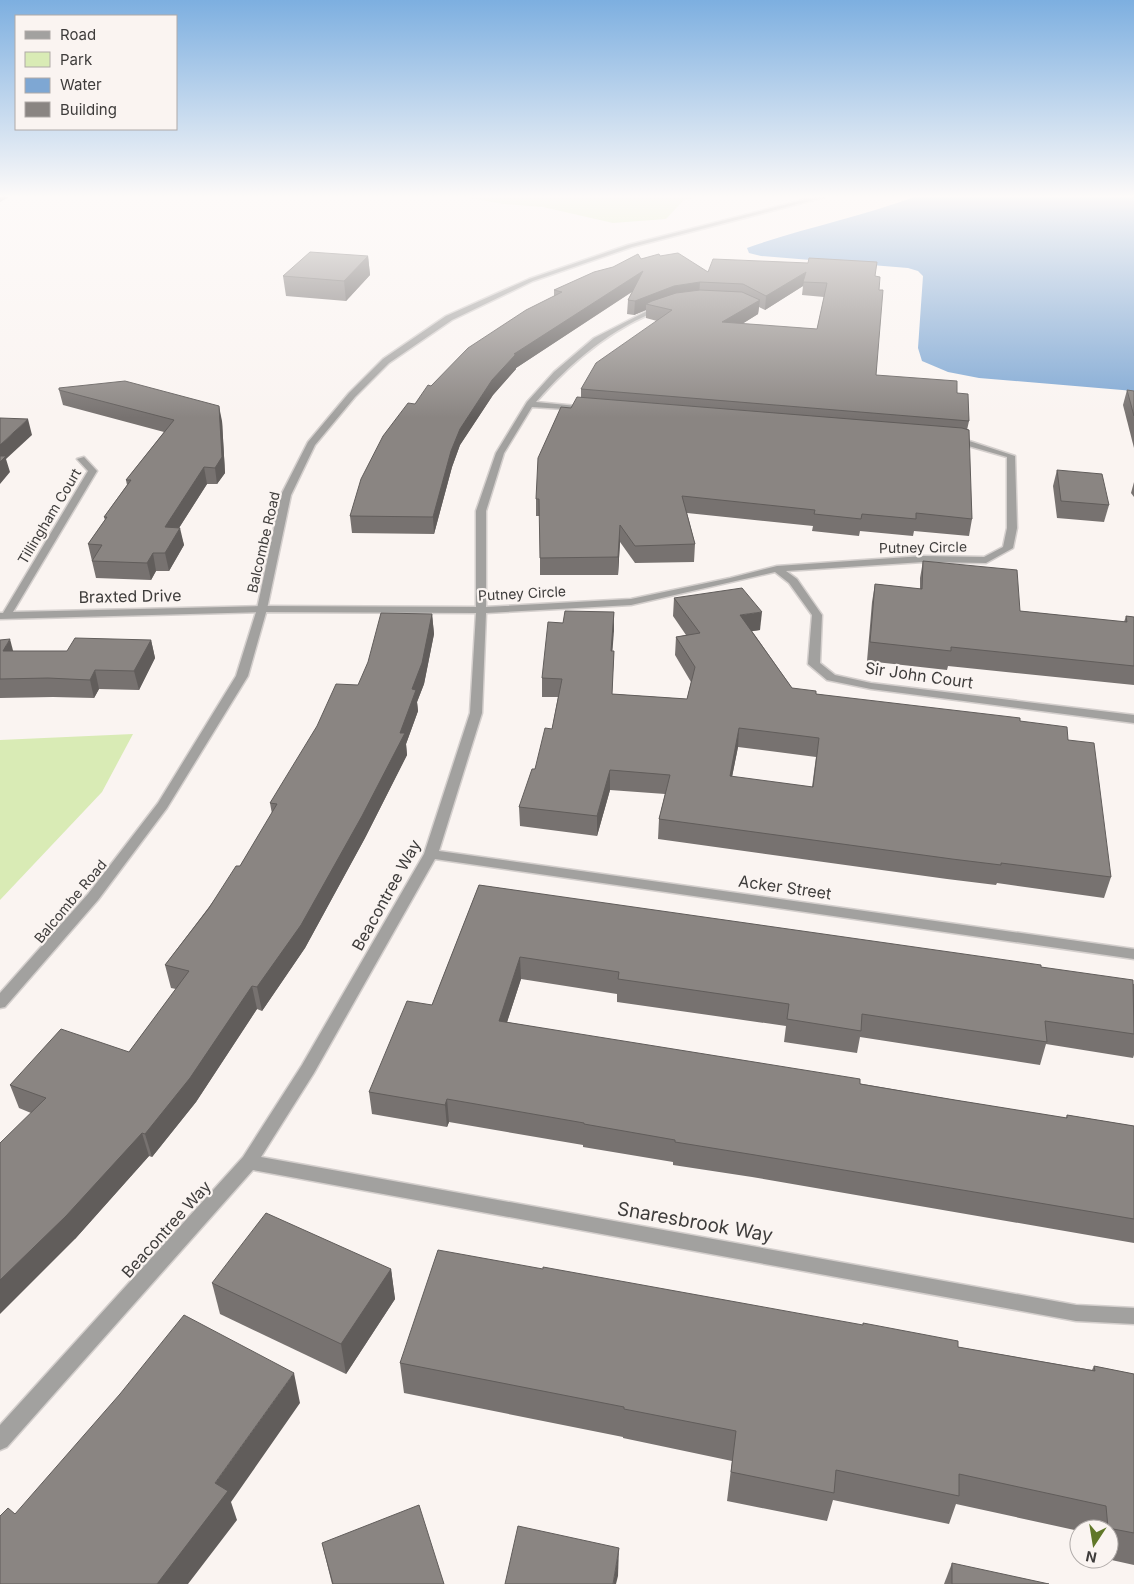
<svg xmlns="http://www.w3.org/2000/svg" width="1134" height="1584" viewBox="0 0 1134 1584" font-family="Inter,sans-serif">
  <rect width="100%" height="100%" fill="#faf4f1"/>
  <g fill="#d9ebb5">
    <path d="M 457,196 L 705,196 L 684,200 L 666,219 L 613,223 L 543,207 L 504,204 Z"/>
    <path d="M 133,734 L 102,792 L 0,900 L 0,740 Z"/>
  </g>
  <path fill="#7ea7d3" d="M 917,196 L 1134,196 L 1134,391 L 979,378 L 948,372 L 922,361 L 918,348 L 923,276 L 918,271 L 908,268 L 761,256 L 749,253 L 747,248 C 803,228 861,217 917,196 Z"/>
  <g fill="none" stroke-linecap="round" stroke-linejoin="round">
    <defs>
      <path id="minor" d="M 661,306 L 663,307 L 663,309 C 612,327 571,362 536,402 L 577,406 L 580,406 L 580,410 L 532,407 L 504,453 L 486,511 L 486,607 L 631,599 L 730,578 L 777,566 L 923,556 L 984,557 L 1003,547 L 1007,528 L 1007,457 L 951,441 L 950,439 L 954,436 L 1015,456 L 1017,528 L 1013,548 L 986,563 L 923,562 L 786,571 L 797,579 L 822,615 L 820,663 L 835,675 L 871,683 L 1134,715 L 1134,723 L 871,689 L 827,680 L 808,664 L 812,615 L 789,583 L 775,572 L 631,605 L 486,613 L 482,713 L 439,851 L 1134,949 L 1134,959 L 435,859 L 314,1073 L 261,1157 L 1076,1305 L 1134,1308 L 1134,1324 L 1076,1321 L 253,1170 L 7,1447 L 0,1450 L 0,1425 L 243,1157 L 302,1065 L 424,854 L 470,713 L 476,613 L 262,612 L 0,619 L 0,613 L 3,613 L 88,471 L 77,459 L 84,457 L 97,471 L 13,612 L 262,606 L 476,607 L 476,511 L 496,453 L 527,402 L 554,372 L 594,338 L 647,311 Z"/>
      <path id="tertiary" d="M 818,196 L 829,196 L 632,247 L 533,281 L 452,320 L 389,363 L 355,397 L 315,445 L 291,495 L 267,609 L 248,676 L 167,808 L 98,900 L 5,1007 L 0,1008 L 0,993 L 88,894 L 158,803 L 236,676 L 257,609 L 281,495 L 308,442 L 349,393 L 383,359 L 446,316 L 529,279 L 628,245 Z"/>
    </defs>
    <use href="#minor" stroke="#d4cfcd" stroke-width="3"/>
    <use href="#tertiary" stroke="#d4cfcd" stroke-width="3"/>
    <use href="#minor" fill="#a2a19f" fill-rule="evenodd"/>
    <use href="#tertiary" fill="#a2a19f" fill-rule="evenodd"/>
  </g>
  <g fill="#777270" fill-rule="evenodd">
    <path d="M 368,256 L 370,275 L 346,301 L 286,296 L 283,276 Z"/>
    <path d="M 660,256 L 708,272 L 875,276 L 879,290 L 876,375 L 957,393 L 969,421 L 967,430 L 972,519 L 969,536 L 914,531 L 913,536 L 860,531 L 859,536 L 812,531 L 813,526 L 687,513 L 695,544 L 694,562 L 635,563 L 620,542 L 618,575 L 540,575 L 540,516 L 536,516 L 536,499 L 571,408 L 581,397 L 581,389 L 657,321 L 646,318 L 646,310 L 634,315 L 627,314 L 628,300 L 632,292 L 516,368 L 516,369 L 493,395 L 460,445 L 452,467 L 434,534 L 352,533 L 350,516 L 415,404 L 431,386 L 554,296 L 554,290 L 641,259 ZM 803,286 L 802,295 L 824,297 L 817,329 L 742,324 L 758,314 L 759,307 L 765,310 Z"/>
    <path d="M 59,390 L 222,421 L 225,473 L 217,484 L 207,484 L 179,528 L 184,545 L 169,571 L 156,571 L 151,580 L 96,578 L 88,544 L 105,520 L 104,517 L 127,485 L 126,480 L 164,432 L 63,405 Z"/>
    <path d="M 1127,390 L 1134,391 L 1134,448 L 1123,405 Z"/>
    <path d="M 1057,470 L 1109,505 L 1104,522 L 1057,518 L 1053,486 Z"/>
    <path d="M 1134,482 L 1134,497 L 1131,493 Z"/>
    <path d="M 923,561 L 1020,611 L 1124,622 L 1126,616 L 1134,617 L 1134,685 L 948,666 L 947,670 L 867,661 L 872,602 L 875,584 L 920,589 L 920,578 Z"/>
    <path d="M 674,598 L 760,630 L 752,631 L 792,688 L 816,694 L 1020,721 L 1068,740 L 1111,877 L 1104,898 L 997,883 L 996,885 L 947,879 L 658,839 L 659,819 L 665,794 L 610,790 L 597,836 L 520,826 L 519,807 L 552,729 L 558,697 L 542,697 L 542,678 L 563,623 L 614,612 L 612,651 L 614,651 L 612,694 L 687,699 L 691,682 L 675,655 L 676,637 L 686,635 L 673,616 ZM 738,747 L 816,757 L 812,787 L 732,777 Z"/>
    <path d="M 432,614 L 434,634 L 424,684 L 417,702 L 418,711 L 406,744 L 407,755 L 365,838 L 305,948 L 262,1011 L 257,1009 L 196,1102 L 152,1157 L 149,1156 L 75,1239 L 31,1113 L 19,1108 L 10,1085 L 129,1052 L 176,989 L 171,988 L 165,965 L 240,866 L 272,814 L 270,803 L 358,685 Z"/>
    <path d="M 0,640 L 13,651 L 67,651 L 151,640 L 155,658 L 139,690 L 99,689 L 94,698 L 53,697 L 0,698 Z"/>
    <path d="M 479,885 L 1041,967 L 1134,984 L 1134,1055 L 1133,1058 L 1046,1044 L 1040,1065 L 860,1037 L 857,1053 L 784,1042 L 786,1026 L 617,1002 L 617,994 L 521,979 L 507,1022 L 955,1100 L 1066,1118 L 1067,1115 L 1134,1126 L 1134,1243 L 752,1177 L 673,1165 L 673,1162 L 583,1147 L 583,1145 L 449,1122 L 447,1127 L 372,1114 L 369,1092 L 432,1005 Z"/>
    <path d="M 391,1269 L 395,1299 L 346,1374 L 220,1314 L 212,1283 Z"/>
    <path d="M 958,1347 L 1092,1370 L 1094,1366 L 1134,1374 L 1134,1565 L 1107,1559 L 1109,1559 L 1109,1529 L 1079,1529 L 1079,1531 L 956,1504 L 949,1524 L 833,1500 L 827,1521 L 727,1501 L 732,1461 L 623,1438 L 623,1437 L 404,1393 L 400,1363 Z"/>
    <path d="M 322,1543 L 444,1584 L 332,1584 Z"/>
    <path d="M 952,1563 L 952,1584 L 944,1584 Z"/>
  </g>
  <g fill="#615d5b">
    <path d="M 0,196 L 11,196 L 0,202 Z"/>
    <path d="M 368,256 L 370,275 L 346,301 L 344,281 Z"/>
    <path d="M 643,271 L 642,285 L 516,368 L 516,369 L 493,395 L 460,445 L 452,467 L 434,534 L 433,517 L 451,451 L 460,429 L 492,380 L 514,354 Z"/>
    <path d="M 806,272 L 803,286 L 765,310 L 766,296 Z"/>
    <path d="M 700,282 L 699,296 L 646,304 L 646,310 L 634,315 L 635,301 L 674,286 Z"/>
    <path d="M 760,300 L 758,314 L 721,337 L 722,322 Z"/>
    <path d="M 219,406 L 222,421 L 225,473 L 217,484 L 215,468 Z"/>
    <path d="M 28,419 L 32,435 L 6,459 L 10,472 L 0,484 L 0,445 Z"/>
    <path d="M 204,467 L 207,484 L 168,545 L 165,527 Z"/>
    <path d="M 620,525 L 620,542 L 618,575 L 618,557 Z"/>
    <path d="M 180,528 L 184,545 L 169,571 L 165,553 Z"/>
    <path d="M 153,553 L 156,571 L 151,580 L 147,563 Z"/>
    <path d="M 614,612 L 614,631 L 611,669 L 611,651 Z"/>
    <path d="M 762,612 L 760,630 L 739,633 L 740,615 Z"/>
    <path d="M 432,614 L 434,634 L 424,684 L 417,702 L 418,711 L 406,744 L 407,755 L 365,838 L 305,948 L 262,1011 L 257,987 L 400,733 Z"/>
    <path d="M 10,639 L 15,658 L 3,651 Z"/>
    <path d="M 151,640 L 155,658 L 139,690 L 134,671 Z"/>
    <path d="M 95,670 L 99,689 L 94,698 L 90,680 Z"/>
    <path d="M 739,728 L 738,747 L 728,796 L 730,776 Z"/>
    <path d="M 610,770 L 610,790 L 597,836 L 597,816 Z"/>
    <path d="M 520,957 L 521,979 L 500,1044 L 499,1021 Z"/>
    <path d="M 252,986 L 257,1009 L 196,1102 L 152,1157 L 145,1134 Z"/>
    <path d="M 447,1099 L 449,1122 L 447,1127 L 445,1105 Z"/>
    <path d="M 142,1133 L 149,1156 L 75,1239 L 0,1314 L 0,1280 Z"/>
    <path d="M 391,1269 L 395,1299 L 346,1374 L 341,1344 Z"/>
    <path d="M 294,1373 L 300,1403 L 231,1502 L 237,1520 L 188,1584 L 157,1584 L 215,1483 Z"/>
    <path d="M 619,1548 L 618,1576 L 616,1584 L 613,1584 Z"/>
  </g>
  <g fill="#8a8582" stroke="#615d5b" fill-rule="evenodd">
    <path d="M 310,252 L 368,256 L 344,281 L 283,276 Z"/>
    <path d="M 678,253 L 708,272 L 713,259 L 808,263 L 809,258 L 877,262 L 875,276 L 880,277 L 879,290 L 883,290 L 876,375 L 957,381 L 957,393 L 968,394 L 969,421 L 581,389 L 596,363 L 672,310 L 646,304 L 652,301 L 676,293 L 700,290 L 742,292 L 760,300 L 722,322 L 817,329 L 827,283 L 803,282 L 806,272 L 766,296 L 743,284 L 700,282 L 674,286 L 635,301 L 628,300 L 643,271 L 514,354 L 516,354 L 492,380 L 460,429 L 451,451 L 433,517 L 350,516 L 361,479 L 383,436 L 408,403 L 415,404 L 428,385 L 431,386 L 468,348 L 526,310 L 562,292 L 554,290 L 594,272 L 613,267 L 638,254 L 641,259 L 659,254 L 660,256 Z"/>
    <path d="M 125,381 L 219,406 L 222,457 L 215,468 L 204,467 L 165,527 L 180,528 L 165,553 L 153,553 L 147,563 L 92,561 L 102,545 L 88,544 L 107,517 L 104,517 L 131,480 L 126,480 L 174,420 L 59,390 L 59,388 Z"/>
    <path d="M 1127,390 L 1134,391 L 1134,416 Z"/>
    <path d="M 577,397 L 962,428 L 969,430 L 972,519 L 916,513 L 916,519 L 862,514 L 861,519 L 814,514 L 815,510 L 682,496 L 695,544 L 635,546 L 620,525 L 618,557 L 540,558 L 539,499 L 536,499 L 538,458 L 561,407 L 571,408 Z"/>
    <path d="M 0,418 L 28,419 L 0,445 Z"/>
    <path d="M 0,456 L 6,456 L 0,462 Z"/>
    <path d="M 1057,470 L 1102,474 L 1109,505 L 1061,501 Z"/>
    <path d="M 923,561 L 1017,570 L 1020,611 L 1127,622 L 1126,616 L 1134,617 L 1134,666 L 951,647 L 951,651 L 870,642 L 875,584 L 922,589 Z"/>
    <path d="M 742,588 L 762,612 L 740,615 L 792,688 L 816,691 L 816,694 L 1020,718 L 1020,721 L 1067,727 L 1068,740 L 1094,743 L 1111,877 L 1001,863 L 1001,865 L 952,859 L 659,819 L 670,775 L 610,770 L 597,816 L 519,807 L 532,769 L 535,769 L 545,728 L 552,729 L 562,679 L 542,678 L 548,622 L 563,623 L 565,611 L 614,612 L 611,651 L 614,651 L 612,694 L 687,699 L 695,667 L 676,637 L 700,633 L 674,598 ZM 739,728 L 819,738 L 813,787 L 730,776 Z"/>
    <path d="M 381,613 L 432,614 L 422,663 L 412,689 L 416,690 L 400,733 L 405,733 L 362,816 L 301,925 L 257,987 L 252,986 L 190,1078 L 145,1134 L 142,1133 L 66,1216 L 0,1280 L 0,1143 L 46,1098 L 10,1085 L 61,1029 L 129,1052 L 189,971 L 165,965 L 209,908 L 236,866 L 240,866 L 277,804 L 270,803 L 317,726 L 336,684 L 358,685 L 368,662 Z"/>
    <path d="M 75,638 L 151,640 L 134,671 L 95,670 L 90,680 L 48,678 L 0,679 L 0,640 L 10,639 L 3,651 L 67,651 Z"/>
    <path d="M 479,885 L 1041,965 L 1041,967 L 1133,980 L 1134,1034 L 1045,1021 L 1047,1042 L 862,1014 L 861,1031 L 787,1019 L 789,1004 L 618,979 L 619,972 L 520,957 L 499,1021 L 860,1079 L 860,1084 L 955,1100 L 1067,1118 L 1067,1115 L 1134,1126 L 1134,1219 L 755,1155 L 675,1142 L 675,1140 L 584,1124 L 584,1123 L 447,1099 L 445,1105 L 369,1092 L 407,1001 L 432,1005 Z"/>
    <path d="M 266,1213 L 391,1269 L 341,1344 L 212,1283 Z"/>
    <path d="M 438,1250 L 543,1269 L 543,1267 L 863,1325 L 863,1323 L 958,1341 L 958,1347 L 1095,1371 L 1094,1366 L 1134,1374 L 1134,1533 L 1108,1528 L 1106,1506 L 959,1474 L 959,1496 L 836,1470 L 834,1493 L 731,1472 L 736,1431 L 624,1409 L 624,1407 L 400,1363 Z"/>
    <path d="M 184,1315 L 294,1373 L 215,1483 L 228,1491 L 157,1584 L 0,1584 L 0,1516 L 8,1508 L 15,1514 L 120,1394 Z"/>
    <path d="M 419,1505 L 444,1584 L 333,1584 L 322,1543 Z"/>
    <path d="M 518,1526 L 619,1548 L 613,1584 L 505,1584 Z"/>
    <path d="M 952,1563 L 1049,1584 L 952,1584 Z"/>
  </g>
  <linearGradient id="sky" x2="0" y2="1"><stop stop-color="#7dafe0"/><stop offset="0.47" stop-color="#fdfaf9"/><stop offset="1" stop-color="#fdfaf9" stop-opacity="0"/></linearGradient>
  <rect width="1134" height="418" fill="url(#sky)"/>
  <g text-anchor="middle" dominant-baseline="central" stroke-width="4.5" stroke-linejoin="round" paint-order="stroke">
    <g font-size="14" fill="#3e3c3b" stroke="#faf4f1">
      <text transform="translate(49 516) rotate(-59)">Tillingham Court</text>
      <text transform="translate(263 542) rotate(-77)">Balcombe Road</text>
      <text transform="translate(923 547) rotate(-1)">Putney Circle</text>
      <text transform="translate(522 593) rotate(-3)">Putney Circle</text>
      <text transform="translate(70 901) rotate(-50)">Balcombe Road</text>
    </g>
    <g font-size="16" fill="#3e3c3b" stroke="#faf4f1">
      <text transform="translate(130 596) rotate(-1)">Braxted Drive</text>
      <text transform="translate(919 675) rotate(8)">Sir John Court</text>
      <text transform="translate(785 887) rotate(8)">Acker Street</text>
      <text transform="translate(386 895) rotate(-61)">Beacontree Way</text>
      <text transform="translate(166 1229) rotate(-48)">Beacontree Way</text>
    </g>
    <g font-size="19" fill="#3e3c3b" stroke="#faf4f1">
      <text transform="translate(695 1222) rotate(10)">Snaresbrook Way</text>
    </g>
  </g>
  <rect x="15" y="15" width="162" height="115" fill="#faf4f1" stroke="#afaaa8"/>
  <rect x="25" y="31" width="25" height="8" fill="#a2a19f" stroke="#afaaa8"/>
  <text x="60" y="40" font-size="15" fill="#3e3c3b">Road</text>
  <rect x="25" y="52" width="25" height="15" fill="#d9ebb5" stroke="#afaaa8"/>
  <text x="60" y="65" font-size="15" fill="#3e3c3b">Park</text>
  <rect x="25" y="78" width="25" height="15" fill="#7ea7d3" stroke="#afaaa8"/>
  <text x="60" y="90" font-size="15" fill="#3e3c3b">Water</text>
  <rect x="25" y="102" width="25" height="15" fill="#8a8582" stroke="#afaaa8"/>
  <text x="60" y="115" font-size="15" fill="#3e3c3b">Building</text>
  <g transform="translate(1094 1544) rotate(192)"><circle r="24" fill="#faf4f1" stroke="#afaaa8"/>
  <path d="M0-4L9 19L0 12L-9 19Z" fill="#607728"/>
  <text y="-8" font-size="14" font-weight="bold" text-anchor="middle" fill="#3e3c3b">N</text>
  </g>
</svg>
